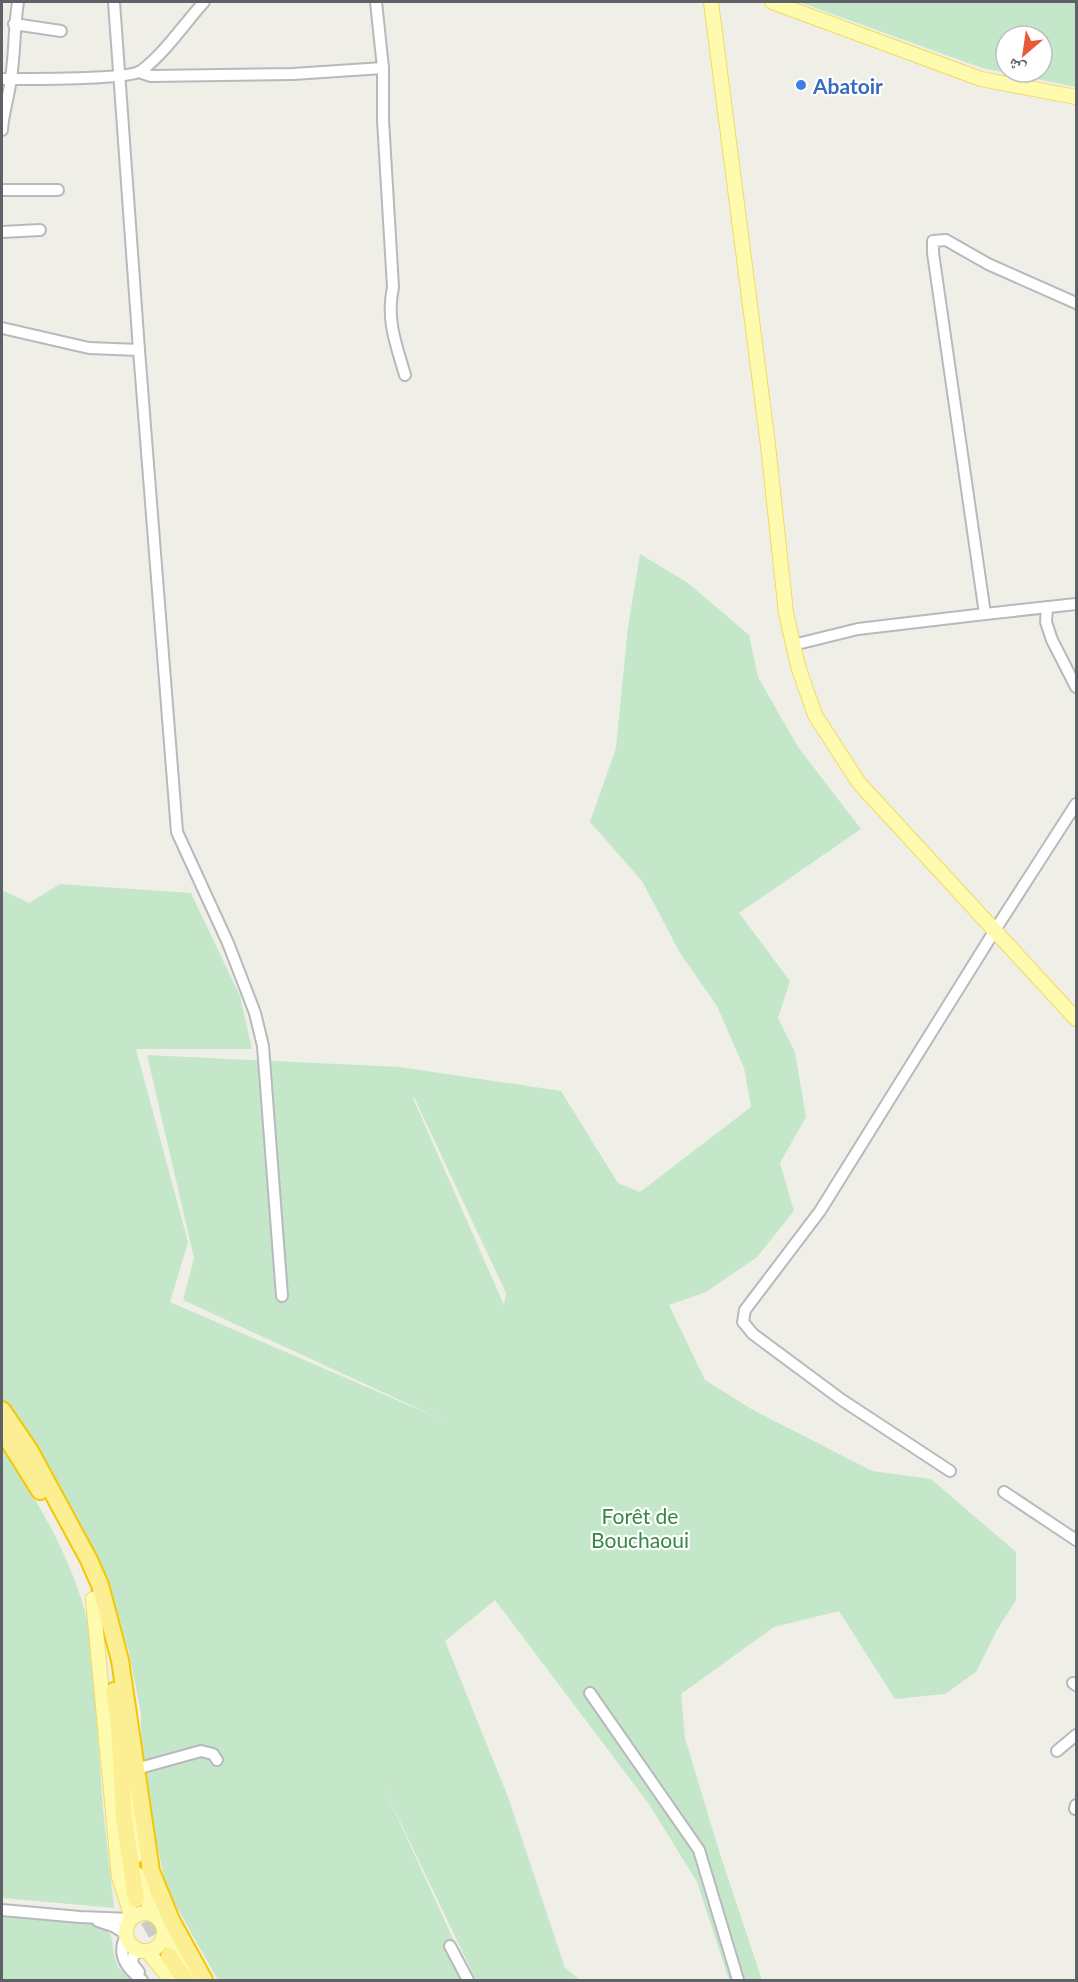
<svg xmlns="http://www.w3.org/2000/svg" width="1078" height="1982" viewBox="0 0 1078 1982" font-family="Lato,'Noto Naskh Arabic',sans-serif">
  <rect width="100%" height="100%" fill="#f0efe7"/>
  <g fill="#c4e7c9" fill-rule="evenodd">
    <path d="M 799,2 L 1076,2 L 1076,87 L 982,68 ZM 1006,36 L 1042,36 L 1042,72 L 1006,72 Z"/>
    <path d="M 640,554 L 688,583 L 749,635 L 758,677 L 798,747 L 861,829 L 739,913 L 790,981 L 778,1018 L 795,1052 L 806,1117 L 780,1163 L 794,1211 L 757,1257 L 706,1292 L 669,1305 L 705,1380 L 753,1410 L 872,1471 L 931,1479 L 1016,1552 L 1016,1600 L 997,1630 L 976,1672 L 945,1694 L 895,1699 L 839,1611 L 774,1627 L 681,1694 L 685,1738 L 720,1854 L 762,1980 L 729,1980 L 697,1882 L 649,1804 L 495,1600 L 445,1641 L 508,1797 L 565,1968 L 580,1980 L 476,1980 L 383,1786 L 472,1980 L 218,1980 L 167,1890 L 153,1827 L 141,1757 L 141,1714 L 129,1652 L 92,1545 L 31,1439 L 2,1399 L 2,890 L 29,903 L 60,884 L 191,893 L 240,996 L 252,1049 L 136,1049 L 188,1242 L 170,1302 L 443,1420 L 183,1300 L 194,1258 L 147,1055 L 400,1067 L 561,1091 L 618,1183 L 640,1192 L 751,1107 L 744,1068 L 717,1006 L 680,953 L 642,881 L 590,822 L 616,748 L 628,627 ZM 414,1097 L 506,1293 L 504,1305 L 413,1098 Z"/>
    <path d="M 2,1448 C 39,1502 81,1573 91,1640 L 103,1809 L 114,1908 L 2,1898 Z"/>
    <path d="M 2,1917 L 90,1922 C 119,1932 109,1938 116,1962 C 118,1969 126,1975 131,1980 L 2,1980 Z"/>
  </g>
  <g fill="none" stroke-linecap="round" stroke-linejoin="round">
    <path stroke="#ccccc7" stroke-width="16" stroke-dasharray="16 8" stroke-linecap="butt" d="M 136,1899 L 169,1956"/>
    <defs>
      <g id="minor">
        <path d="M 114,2 L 139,350 L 177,832 L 228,943 L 255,1013 L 263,1046 L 282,1296"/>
        <path d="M 376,2 L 383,68 L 383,120 L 393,287 C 386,320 396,344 405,375"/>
        <path d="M 14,24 L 61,31"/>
        <path d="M 139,72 L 151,76 L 293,74 L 383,68"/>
        <path d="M 2,79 C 24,79 127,80 141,71 C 165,53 184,24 204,2"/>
        <path d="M 2,130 C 3,112 9,96 11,78 C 15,53 14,27 18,2"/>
        <path d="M 2,190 L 58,190"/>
        <path d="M 2,232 L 40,230"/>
        <path d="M 2,328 L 89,348 L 139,350"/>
        <path d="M 1047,607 L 1046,622 L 1052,640 L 1076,687"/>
        <path d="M 985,614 L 1076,604"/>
        <path d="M 793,645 L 858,629 L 985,614 L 933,253 L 933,241 L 946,240 L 988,264 L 1076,303"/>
        <path d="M 950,1471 L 842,1400 L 753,1334 L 743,1322 L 745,1310 L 820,1211 L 995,930 L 1076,804"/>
        <path d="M 1004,1492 L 1076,1540"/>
        <path d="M 1073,1683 L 1076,1685"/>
        <path d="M 590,1693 L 699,1850 L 738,1980"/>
        <path d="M 1057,1751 L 1076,1735"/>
        <path d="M 136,1769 L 201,1751 L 213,1754 L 217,1760"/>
        <path d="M 1075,1809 L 1076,1805"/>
        <path d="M 2,1910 L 80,1917 L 131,1919"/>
        <path d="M 98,1921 L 113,1926 L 126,1934"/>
        <path d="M 126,1936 C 116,1955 127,1969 142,1980"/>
        <path d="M 450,1946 L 468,1980"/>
        <path d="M 139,1972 L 132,1963 L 133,1956 L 140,1950"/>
      </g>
      <g id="major">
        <path d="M 711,2 L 768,445 L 786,613 L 798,666 L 815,715 L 859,783 L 1076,1019"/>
        <path d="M 772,2 L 981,79 L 1076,97"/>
        <path d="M 93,1599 L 119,1877 L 132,1918"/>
        <path d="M 131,1785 L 136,1856"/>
        <path d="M 139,1875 L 145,1897 L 156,1917"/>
        <circle cx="145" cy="1932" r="19"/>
        <path d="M 164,1927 L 175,1952 L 193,1980"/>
        <path d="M 147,1951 L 171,1980"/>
      </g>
      <g id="highway">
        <path d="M 2,1410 L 30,1451 L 89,1560 L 100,1585 L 120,1660 L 151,1871 L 171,1920 L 204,1980"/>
        <path d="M 2,1430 L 40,1491"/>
        <path d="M 114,1691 L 119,1724 L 124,1818 L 136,1899"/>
        <path d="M 169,1956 L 185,1980"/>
      </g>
    </defs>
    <use href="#minor" stroke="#b7b9bd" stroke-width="14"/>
    <use href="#major" stroke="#f1da60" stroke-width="16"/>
    <use href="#highway" stroke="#f5c702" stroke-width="20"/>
    <use href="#minor" stroke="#fff" stroke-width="10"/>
    <use href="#major" stroke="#fefbae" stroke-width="14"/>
    <use href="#highway" stroke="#fcee93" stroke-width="16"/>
  </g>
  <circle fill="#3f7fe0" stroke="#fff" stroke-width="2" cx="801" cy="85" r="6"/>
  <g text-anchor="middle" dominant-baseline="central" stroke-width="4.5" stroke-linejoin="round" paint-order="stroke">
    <g font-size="21" font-weight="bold" fill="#366cbe" stroke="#fff" text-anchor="start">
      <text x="813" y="85">Abatoir</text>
    </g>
    <g font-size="21" fill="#368644" stroke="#fff">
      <text x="640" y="1515">Forêt de<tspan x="640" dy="24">Bouchaoui</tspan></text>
    </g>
  </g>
  <rect width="1078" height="1982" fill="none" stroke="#5e6167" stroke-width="6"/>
  <g transform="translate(1024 54) rotate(209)"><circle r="28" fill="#ffffff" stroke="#bfc0c2" stroke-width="1.5"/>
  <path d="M0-4.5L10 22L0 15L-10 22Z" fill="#e85935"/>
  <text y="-9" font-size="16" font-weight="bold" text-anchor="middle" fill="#5e6167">ش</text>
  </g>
</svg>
